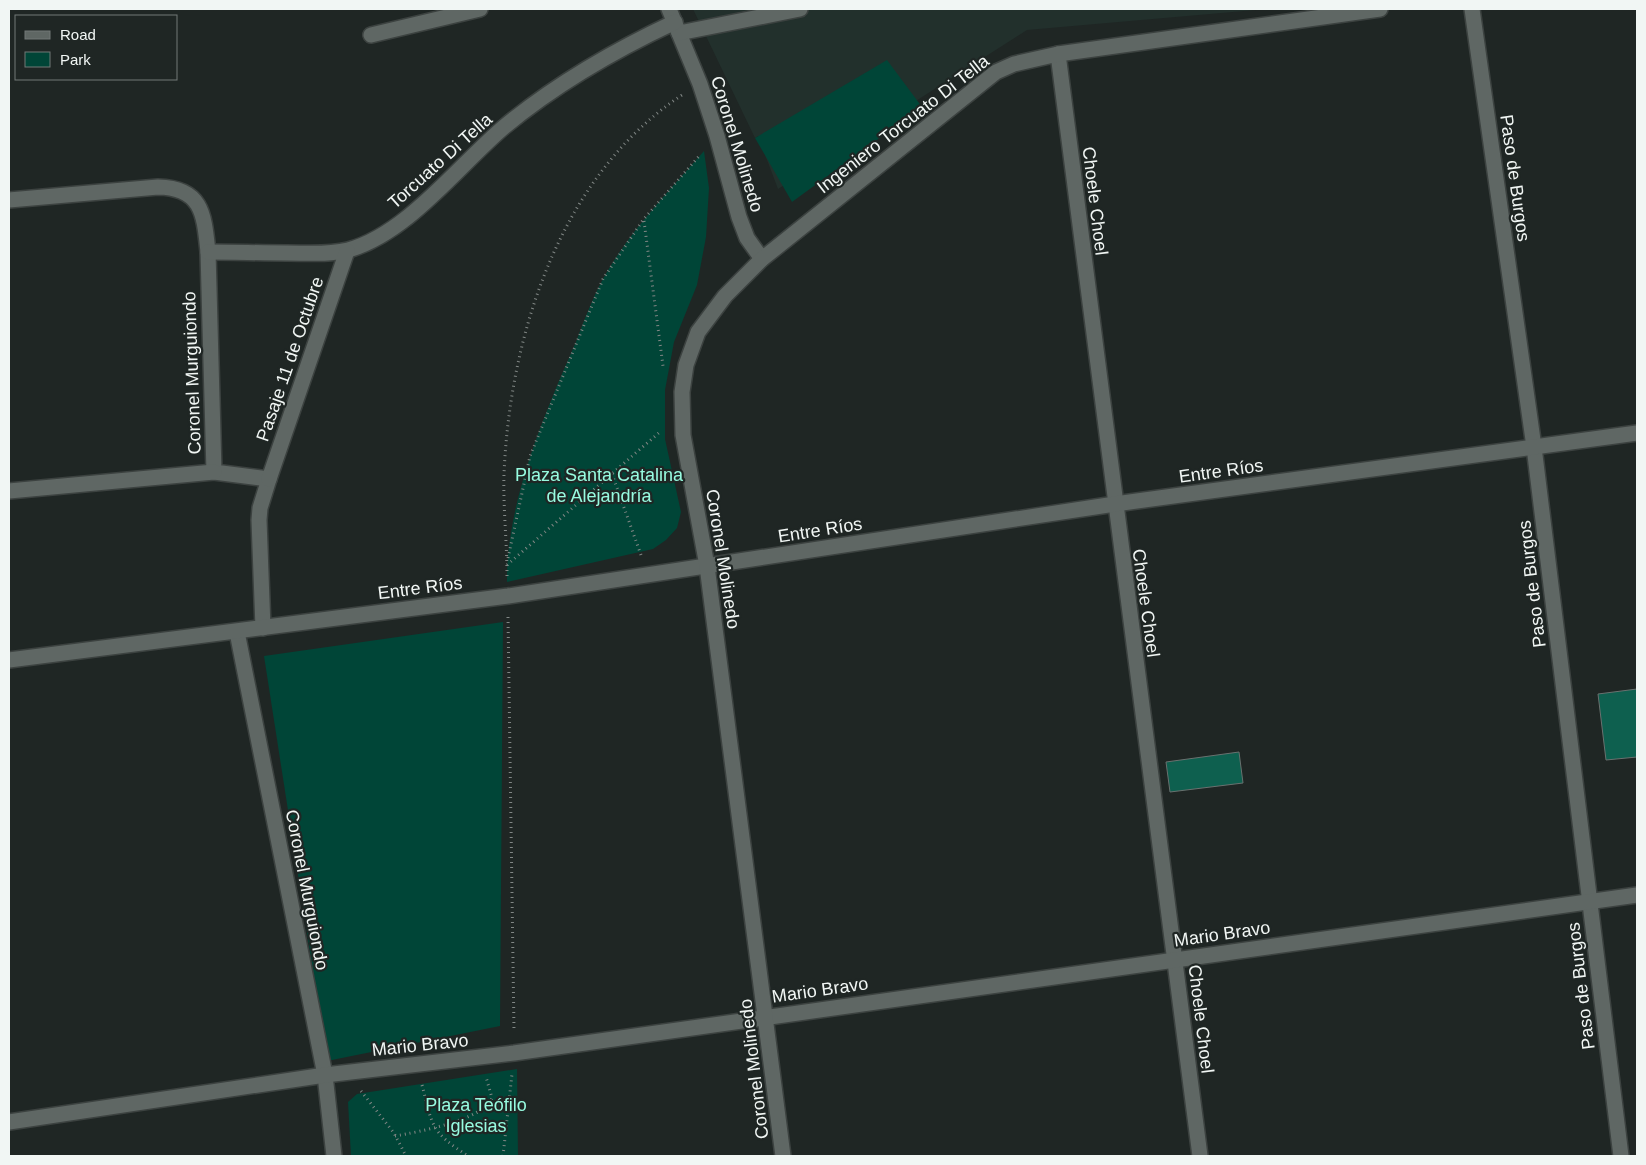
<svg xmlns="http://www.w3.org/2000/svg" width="1646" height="1165" viewBox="0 0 1646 1165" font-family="Arial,sans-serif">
  <rect width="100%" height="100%" fill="#1f2624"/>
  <path fill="#22302c" d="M 693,9 L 1267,9 L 1027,30 L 778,189 L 758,136 L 755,138 Z"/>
  <g fill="#004537">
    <path d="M 887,60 L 922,107 L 792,202 L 755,138 Z"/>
    <path d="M 704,151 L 709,188 L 706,237 L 697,285 L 674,342 L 665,390 L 665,439 L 681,512 L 677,528 L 666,540 L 653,549 L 507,582 C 506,504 545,412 576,342 C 584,321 592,299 603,279 C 628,233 669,191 704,151 Z"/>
    <path d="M 503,622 L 500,1026 L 327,1061 L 264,656 Z"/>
    <path d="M 517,1069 L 518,1156 L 351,1156 L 348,1102 L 357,1094 Z"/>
  </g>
  <g fill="#0e604f" stroke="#69716f">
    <path d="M 1637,689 L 1637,757 L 1606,760 L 1598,694 Z"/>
    <path d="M 1239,752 L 1243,783 L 1170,792 L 1166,762 Z"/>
  </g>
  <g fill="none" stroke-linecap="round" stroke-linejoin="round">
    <defs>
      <g id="minor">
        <path d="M 669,9 L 700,84 L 717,136 L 739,217 L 747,238 L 762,259"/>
        <path d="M 1472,9 L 1534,447 L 1621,1156"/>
        <path d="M 679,33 L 800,9"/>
        <path d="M 371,35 L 480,9"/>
        <path d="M 1058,54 L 1200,1156"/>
        <path d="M 9,200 L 158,187 C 203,188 204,215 208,252 L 214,472 L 269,479 L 260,508 L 259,520 L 263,628"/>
        <path d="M 208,252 C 234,252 261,253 287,253 C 307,253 328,255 348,250 C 407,234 458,166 504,127 C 556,84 613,51 675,22"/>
        <path d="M 269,479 L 347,251"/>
        <path d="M 9,491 L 214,472"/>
        <path d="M 237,632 L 325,1075 L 334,1156"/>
        <path d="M 9,660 L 508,596 L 1115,504 L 1637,433"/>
        <path d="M 9,1122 L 325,1075 L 514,1053 L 1637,895"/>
        <path d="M 783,1156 L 707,566 L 683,435 L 682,392 L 686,365 L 698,332 L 725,296 L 762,259 L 996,72 L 1014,64 L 1058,54 L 1380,9"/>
      </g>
    </defs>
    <use href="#minor" stroke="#3c4240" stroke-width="18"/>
    <g stroke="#818785" stroke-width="3" stroke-dasharray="1 4" stroke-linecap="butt">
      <path d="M 644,221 L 663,366"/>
      <path d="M 612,474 L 641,555"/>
      <path d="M 508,558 L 530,456 L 603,279 L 643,220 L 700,155"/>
      <path d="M 507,565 L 661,431"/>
      <path d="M 507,576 C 507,542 503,508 504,474 C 510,334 560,176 682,95"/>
      <path d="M 508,617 L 514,1031"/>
      <path d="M 422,1085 C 433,1127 430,1131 468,1156"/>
      <path d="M 361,1091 L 394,1133 L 406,1156"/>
      <path d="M 395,1136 C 418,1132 483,1120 492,1098 L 486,1077"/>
      <path d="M 503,1156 L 512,1074"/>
    </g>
    <use href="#minor" stroke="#5f6764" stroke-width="15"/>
  </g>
  <g text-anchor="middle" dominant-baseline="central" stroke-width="4.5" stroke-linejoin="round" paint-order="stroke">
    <g font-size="18" fill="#f1f6f4" stroke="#1f2624">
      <text transform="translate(903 124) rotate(-38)">Ingeniero Torcuato Di Tella</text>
      <text transform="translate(737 144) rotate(73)">Coronel Molinedo</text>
      <text transform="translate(440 161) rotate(-42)">Torcuato Di Tella</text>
      <text transform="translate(1515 178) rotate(82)">Paso de Burgos</text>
      <text transform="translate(1095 201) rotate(83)">Choele Choel</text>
      <text transform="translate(290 359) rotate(-71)">Pasaje 11 de Octubre</text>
      <text transform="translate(192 373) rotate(-92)">Coronel Murguiondo</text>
      <text transform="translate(1221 471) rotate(-8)">Entre Ríos</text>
      <text transform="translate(820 530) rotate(-9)">Entre Ríos</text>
      <text transform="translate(723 559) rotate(81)">Coronel Molinedo</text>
      <text transform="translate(1532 584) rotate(-97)">Paso de Burgos</text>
      <text transform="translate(420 588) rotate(-7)">Entre Ríos</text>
      <text transform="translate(1146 603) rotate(82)">Choele Choel</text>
      <text transform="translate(307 890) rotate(79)">Coronel Murguiondo</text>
      <text transform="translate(1222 934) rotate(-8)">Mario Bravo</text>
      <text transform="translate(1581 986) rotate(-97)">Paso de Burgos</text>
      <text transform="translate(820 990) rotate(-8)">Mario Bravo</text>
      <text transform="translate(1201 1019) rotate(83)">Choele Choel</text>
      <text transform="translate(420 1045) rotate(-6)">Mario Bravo</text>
      <text transform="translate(754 1069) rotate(-97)">Coronel Molinedo</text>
    </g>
    <g font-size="18" fill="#97fbe0" stroke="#1f2624">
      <text x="599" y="475">Plaza Santa Catalina<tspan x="599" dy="21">de Alejandría</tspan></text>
      <text x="476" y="1105">Plaza Teófilo<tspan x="476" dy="21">Iglesias</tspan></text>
    </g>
  </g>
  <rect width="1646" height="1165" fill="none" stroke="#f1f6f4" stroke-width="20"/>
  <rect x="15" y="15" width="162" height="65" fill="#1f2624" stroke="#737977"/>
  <rect x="25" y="31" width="25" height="8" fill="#5f6764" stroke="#737977"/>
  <text x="60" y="40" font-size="15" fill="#f1f6f4">Road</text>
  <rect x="25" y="52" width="25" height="15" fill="#004537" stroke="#737977"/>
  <text x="60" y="65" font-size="15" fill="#f1f6f4">Park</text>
</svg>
